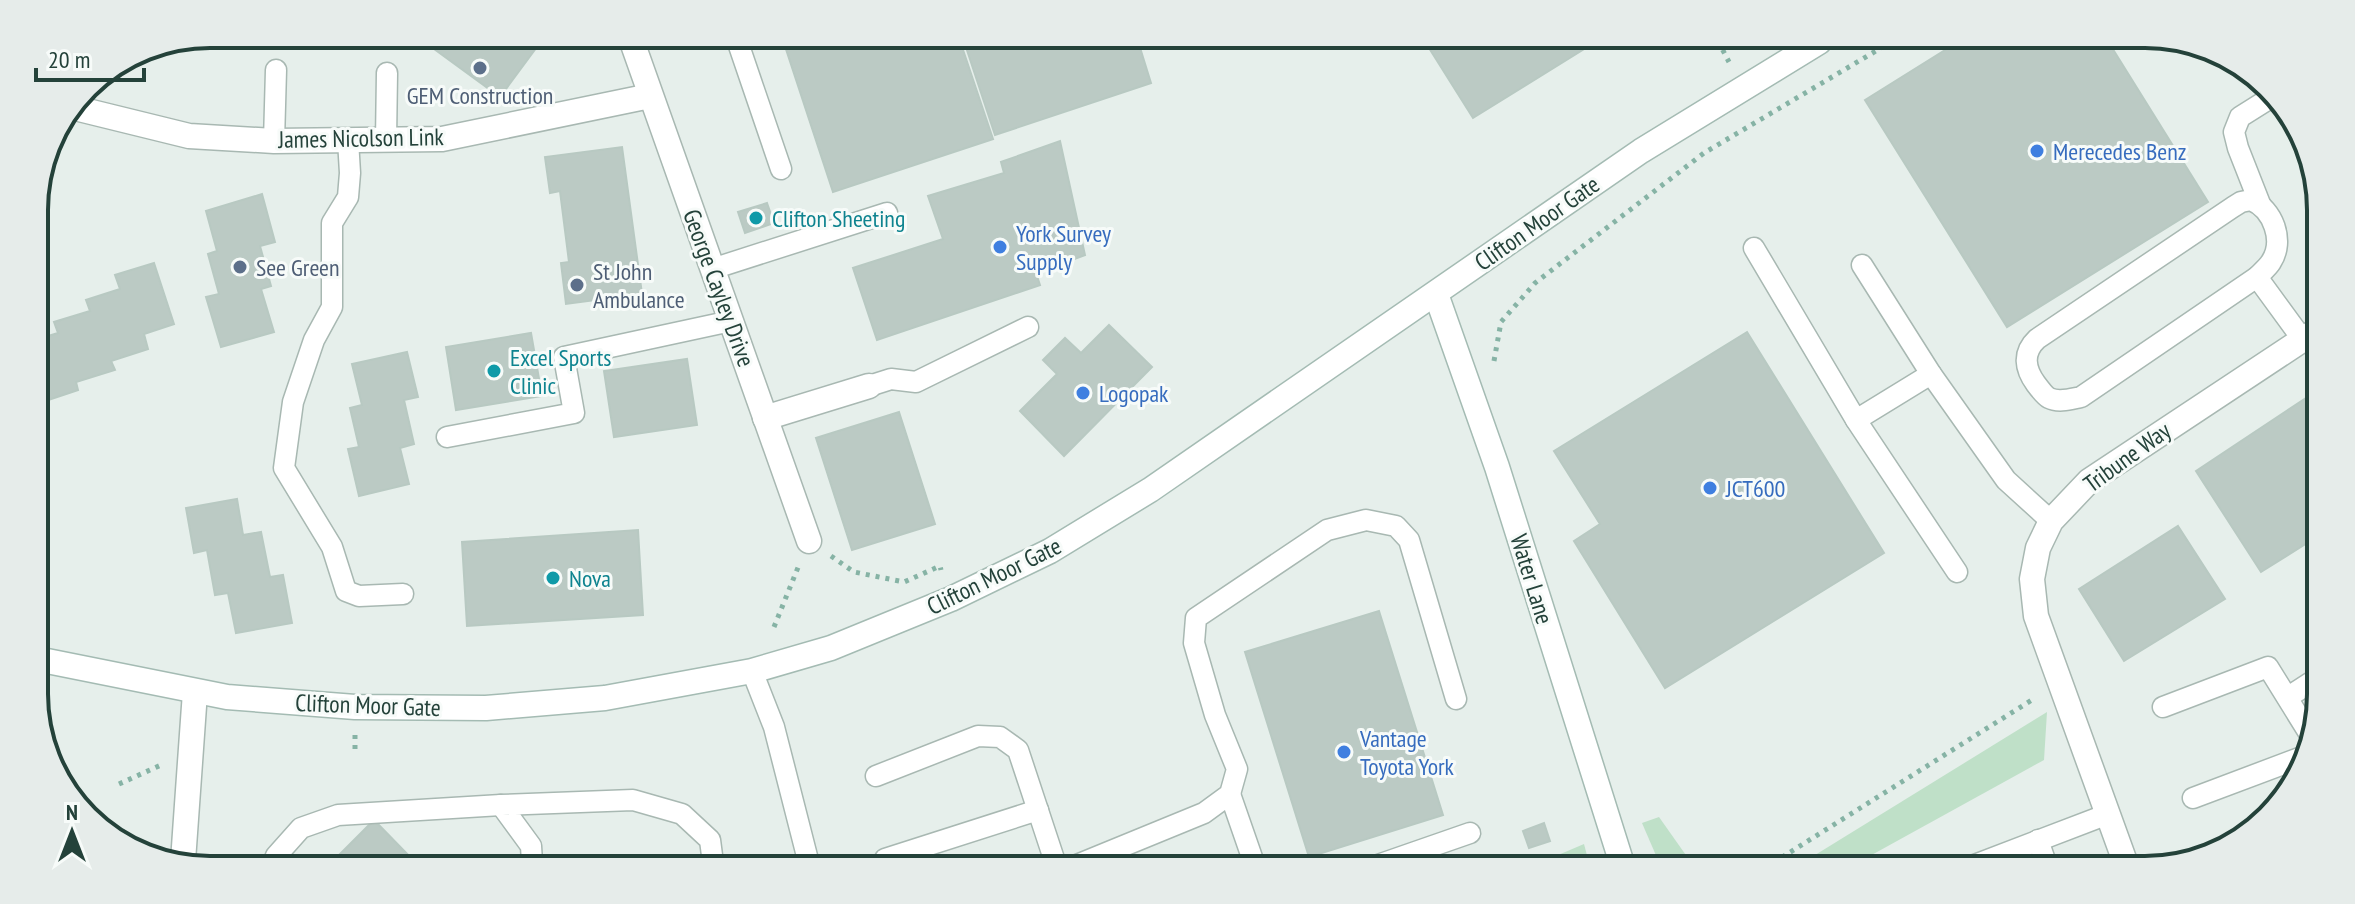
<svg xmlns="http://www.w3.org/2000/svg" width="2355" height="904" viewBox="0 0 2355 904" font-family="'PT Sans Narrow',sans-serif">
  <rect width="100%" height="100%" fill="#e6efeb"/>
  <g fill="#bfe0c8">
    <path d="M 2047,712 L 2044,760 L 1848,868 L 1794,868 Z"/>
    <path d="M 1659,817 L 1695,868 L 1661,867 L 1642,823 Z"/>
    <path d="M 1584,844 L 1590,867 L 1530,867 Z"/>
  </g>
  <g fill="#bbcac4" stroke="#b8c9c2" stroke-width="2">
    <path d="M 415,35 L 545,36 L 500,97 Z"/>
    <path d="M 782,37 L 959,38 L 993,139 L 833,192 Z"/>
    <path d="M 963,38 L 1137,38 L 1151,83 L 995,135 Z"/>
    <path d="M 1424,40 L 1597,41 L 1473,118 Z"/>
    <path d="M 1958,42 L 2109,43 L 2208,202 L 2007,327 L 1865,100 Z"/>
    <path d="M 1060,141 L 1085,255 L 1036,273 L 1040,285 L 877,340 L 853,268 L 943,239 L 928,196 L 1004,173 L 1001,162 Z"/>
    <path d="M 622,147 L 642,294 L 566,304 L 561,263 L 569,262 L 560,191 L 550,193 L 545,157 Z"/>
    <path d="M 262,194 L 275,242 L 260,246 L 271,286 L 261,289 L 274,332 L 221,347 L 206,297 L 219,294 L 208,254 L 217,251 L 206,211 Z"/>
    <path d="M 767,203 L 774,223 L 745,233 L 738,212 Z"/>
    <path d="M 154,263 L 174,324 L 144,334 L 148,349 L 111,361 L 115,370 L 76,382 L 78,390 L 36,404 L 35,340 L 58,333 L 54,322 L 90,311 L 86,300 L 120,289 L 115,275 Z"/>
    <path d="M 1109,325 L 1152,367 L 1064,456 L 1020,411 L 1057,374 L 1043,360 L 1065,338 L 1081,353 Z"/>
    <path d="M 1747,332 L 1884,553 L 1665,688 L 1574,541 L 1600,524 L 1554,451 Z"/>
    <path d="M 531,333 L 542,396 L 456,410 L 446,347 Z"/>
    <path d="M 407,352 L 418,397 L 404,400 L 414,444 L 400,448 L 409,484 L 359,496 L 348,449 L 359,447 L 350,408 L 362,405 L 352,364 Z"/>
    <path d="M 687,359 L 697,425 L 614,437 L 604,371 Z"/>
    <path d="M 2315,392 L 2315,538 L 2261,572 L 2196,471 Z"/>
    <path d="M 899,412 L 935,524 L 852,550 L 816,438 Z"/>
    <path d="M 237,499 L 243,535 L 261,532 L 270,577 L 283,575 L 292,623 L 236,633 L 228,593 L 215,595 L 207,550 L 194,553 L 186,508 Z"/>
    <path d="M 2178,526 L 2225,599 L 2124,661 L 2079,589 Z"/>
    <path d="M 638,530 L 643,615 L 467,626 L 462,542 Z"/>
    <path d="M 1379,611 L 1443,815 L 1309,857 L 1245,652 Z"/>
    <path d="M 374,820 L 415,862 L 333,861 Z"/>
    <path d="M 1544,823 L 1550,841 L 1529,848 L 1523,831 Z"/>
  </g>
  <g fill="none" stroke-linecap="round" stroke-linejoin="round">
    <defs>
      <g id="lane">
        <path d="M 736,37 L 781,169"/>
        <path d="M 348,140 L 350,173 L 348,197 L 332,223 L 332,307 L 314,340 L 293,402 L 284,468 L 332,547 L 346,591 L 359,596 L 403,594"/>
        <path d="M 386,140 L 387,73"/>
        <path d="M 274,141 L 276,70"/>
        <path d="M 2251,200 C 2273,209 2285,241 2271,262 C 2268,267 2262,272 2257,277 L 2081,397 C 2071,399 2059,403 2049,398 C 2045,396 2039,388 2036,384 C 2025,369 2022,353 2037,339 L 2233,207 L 2241,202 Z"/>
        <path d="M 2260,204 L 2238,148 L 2234,132 L 2240,117 L 2275,95"/>
        <path d="M 1754,248 L 1856,420 L 1931,374 L 2006,480 L 2051,521"/>
        <path d="M 1862,265 L 1931,374"/>
        <path d="M 712,269 L 887,213"/>
        <path d="M 2257,277 L 2303,340"/>
        <path d="M 869,386 L 891,379 L 916,382 L 1028,327"/>
        <path d="M 1856,420 L 1957,572"/>
        <path d="M 447,437 L 574,413 L 564,357 L 731,321"/>
        <path d="M 752,671 L 774,727 L 809,864"/>
        <path d="M 2288,697 L 2313,681"/>
        <path d="M 2163,707 L 2268,667 L 2312,738"/>
        <path d="M 876,776 L 978,736 L 1000,737 L 1018,750 L 1056,865"/>
        <path d="M 1230,794 L 1255,866"/>
        <path d="M 2193,798 L 2310,754"/>
        <path d="M 2038,840 L 2048,869"/>
        <path d="M 885,859 L 1038,810"/>
        <path d="M 274,861 L 276,856 L 301,828 L 338,815 L 501,805"/>
        <path d="M 532,862 L 531,846 L 501,805 L 633,800 L 682,814 L 710,840 L 713,863"/>
        <path d="M 1077,865 L 1204,813 L 1230,794 L 1237,769 L 1215,715 L 1194,643 L 1196,618 L 1327,530 L 1366,520 L 1396,526 L 1409,540 L 1456,699"/>
        <path d="M 1375,866 L 1470,833"/>
        <path d="M 1964,869 L 2108,814"/>
      </g>
      <g id="street">
        <path d="M 630,36 L 809,541"/>
        <path d="M 71,107 L 189,136 L 274,141 L 442,139 L 650,96"/>
        <path d="M 765,418 L 869,386"/>
        <path d="M 183,861 L 195,692"/>
        <path d="M 2128,870 L 2036,616 L 2032,579 L 2038,548 L 2051,521 L 2089,481 L 2317,330"/>
      </g>
      <g id="secondary">
        <path d="M 1436,294 L 1497,467 L 1623,867"/>
        <path d="M 37,659 L 227,697 L 355,707 L 486,708 L 605,698 L 752,671 L 831,648 L 951,599 L 1050,551 L 1150,490 L 1641,151 L 1819,42"/>
      </g>
    </defs>
    <use href="#lane" stroke="#a8b8b2" stroke-width="23"/>
    <use href="#street" stroke="#a8b8b2" stroke-width="27"/>
    <use href="#secondary" stroke="#a4bbb3" stroke-width="27"/>
    <g stroke="#86b3a5" stroke-width="5" stroke-dasharray="4 6" stroke-linecap="butt">
      <path d="M 1718,41 L 1729,62"/>
      <path d="M 1494,361 L 1501,322 L 1535,283 L 1704,153 L 1891,42"/>
      <path d="M 831,556 L 854,572 L 904,582 L 940,566 L 941,570"/>
      <path d="M 774,627 L 799,565"/>
      <path d="M 355,749 L 355,734"/>
      <path d="M 119,784 L 161,765"/>
      <path d="M 1765,868 L 2035,698"/>
    </g>
    <use href="#lane" stroke="#fff" stroke-width="20"/>
    <use href="#street" stroke="#fff" stroke-width="24"/>
    <use href="#secondary" stroke="#fff" stroke-width="24"/>
  </g>
  <g fill="#5c6f8a" stroke="#f7fbf9" stroke-width="3">
    <circle cx="480" cy="68" r="8"/>
    <circle cx="240" cy="267" r="8"/>
    <circle cx="577" cy="285" r="8"/>
  </g>
  <g fill="#3f7fe0" stroke="#f7fbf9" stroke-width="3">
    <circle cx="2037" cy="151" r="8"/>
    <circle cx="1000" cy="247" r="8"/>
    <circle cx="1083" cy="393" r="8"/>
    <circle cx="1710" cy="488" r="8"/>
    <circle cx="1344" cy="752" r="8"/>
  </g>
  <g fill="#0f9aa8" stroke="#f7fbf9" stroke-width="3">
    <circle cx="756" cy="218" r="8"/>
    <circle cx="494" cy="371" r="8"/>
    <circle cx="553" cy="578" r="8"/>
  </g>
  <g text-anchor="middle" dominant-baseline="central" stroke-width="6" stroke-linejoin="round" paint-order="stroke">
    <g font-size="24" fill="#4e5e75" stroke="#f7fbf9" text-anchor="start">
      <text x="480" y="95" text-anchor="middle">GEM Construction</text>
      <text x="256" y="267">See Green</text>
      <text x="593" y="271">St John<tspan x="593" dy="28">Ambulance</tspan></text>
    </g>
    <g font-size="24" fill="#24423a" stroke="#f7fbf9">
      <text transform="translate(361 138) rotate(-1)">James Nicolson Link</text>
      <text transform="translate(1537 223) rotate(-35)">Clifton Moor Gate</text>
      <text transform="translate(719 288) rotate(70)">George Cayley Drive</text>
      <text transform="translate(2127 457) rotate(-36)">Tribune Way</text>
      <text transform="translate(994 576) rotate(-26)">Clifton Moor Gate</text>
      <text transform="translate(1532 579) rotate(73)">Water Lane</text>
      <text transform="translate(368 705) rotate(2)">Clifton Moor Gate</text>
    </g>
    <g font-size="24" fill="#366cbe" stroke="#f7fbf9" text-anchor="start">
      <text x="2053" y="151">Merecedes Benz</text>
      <text x="1016" y="233">York Survey<tspan x="1016" dy="28">Supply</tspan></text>
      <text x="1099" y="393">Logopak</text>
      <text x="1726" y="488">JCT600</text>
      <text x="1360" y="738">Vantage<tspan x="1360" dy="28">Toyota York</tspan></text>
    </g>
    <g font-size="24" fill="#0d838f" stroke="#f7fbf9" text-anchor="start">
      <text x="772" y="218">Clifton Sheeting</text>
      <text x="510" y="357">Excel Sports<tspan x="510" dy="28">Clinic</tspan></text>
      <text x="569" y="578">Nova</text>
    </g>
  </g>
  <path d="M0 0H2355V904H0ZM210 48H2145A162 162 0 0 1 2307 210V694A162 162 0 0 1 2145 856H210A162 162 0 0 1 48 694V210A162 162 0 0 1 210 48Z" fill="#e6ecea" fill-rule="evenodd"/>
  <path fill="none" stroke="#24423a" stroke-width="4" d="M210 48H2145A162 162 0 0 1 2307 210V694A162 162 0 0 1 2145 856H210A162 162 0 0 1 48 694V210A162 162 0 0 1 210 48Z"/>
  <g transform="translate(72 832)" stroke="#f7fbf9" stroke-width="6" paint-order="stroke">
  <path d="M0-6L14 30L0 20L-14 30Z" fill="#24423a"/>
  <text y="-12" font-size="22" font-weight="bold" text-anchor="middle" fill="#24423a">N</text>
  </g>
  <path d="M36 68v12h108v-12" fill="none" stroke="#24423a" stroke-width="4"/>
  <text x="48" y="68" font-size="24" fill="#24423a" stroke="#f7fbf9" stroke-width="6" paint-order="stroke">20 m</text>
</svg>
